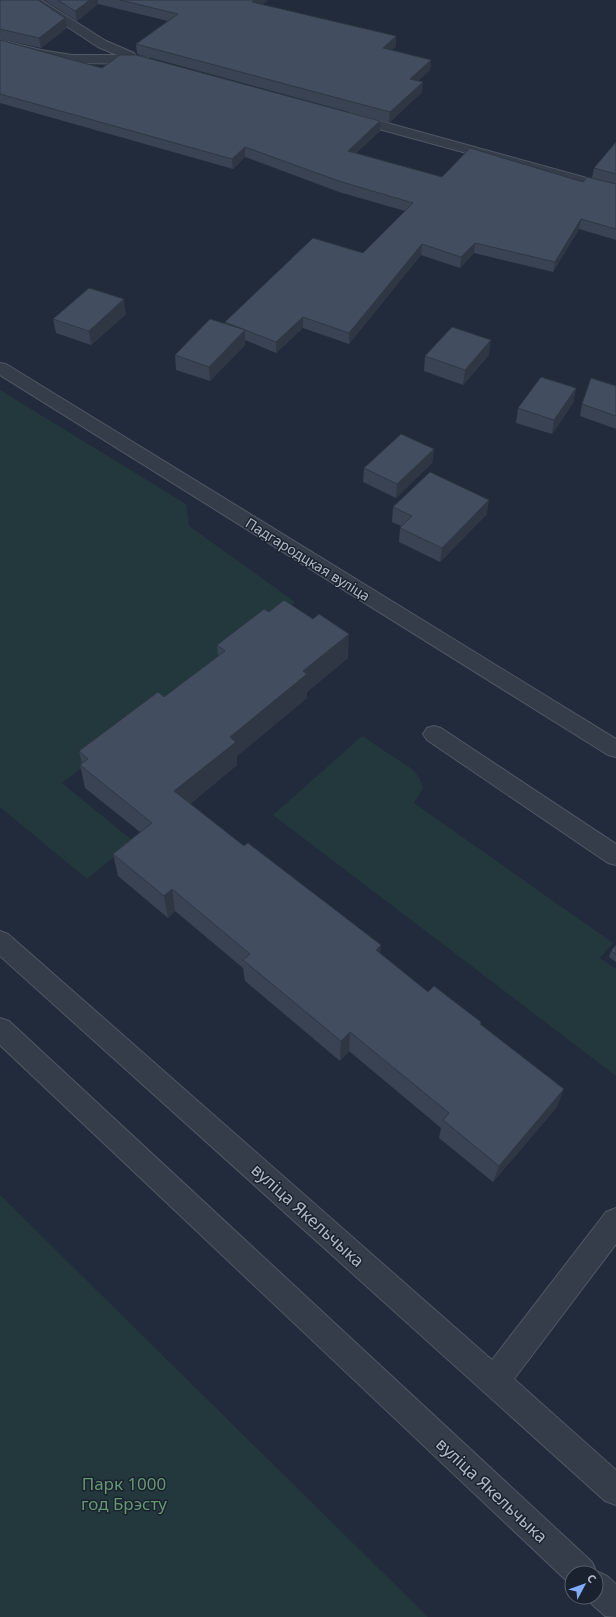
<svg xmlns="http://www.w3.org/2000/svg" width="616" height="1617" viewBox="0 0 616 1617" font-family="'Noto Sans',sans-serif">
  <rect width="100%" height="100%" fill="#212b3b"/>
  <g fill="#23383c">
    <path d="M 0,390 L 186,504 L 189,526 L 295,602 L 62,783 L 133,841 L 87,879 L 0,807 Z"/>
    <path d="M 362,736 L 412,769 C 418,775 421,780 423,788 L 414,803 L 613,943 L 600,958 L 616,969 L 616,1076 L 273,815 Z"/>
    <path d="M 0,1195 L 428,1617 L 0,1617 Z"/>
  </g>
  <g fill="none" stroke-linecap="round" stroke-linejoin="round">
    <defs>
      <g id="minor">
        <path d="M 27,0 L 41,0 L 106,41 L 134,53 L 136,56 L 148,58 L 150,61 L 148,64 L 72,63 L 41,58 L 0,48 L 0,40 L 41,50 L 72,55 L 117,55 L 98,47 Z"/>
        <path d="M 351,113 L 616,186 L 616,194 L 346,120 L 344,117 L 346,114 Z"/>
        <path d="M 0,363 L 6,364 L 616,739 L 616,757 L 608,755 L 0,375 Z"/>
        <path d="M 434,726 L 441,728 L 616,844 L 616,865 L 608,863 L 427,740 L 423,734 L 427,728 Z"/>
        <path d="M 0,931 L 8,934 L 492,1360 L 606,1212 L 616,1208 L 616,1244 L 514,1379 L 616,1470 L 616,1505 L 605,1501 L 0,956 Z"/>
        <path d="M 0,1018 L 9,1021 L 592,1562 L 596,1571 L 607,1576 L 616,1584 L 616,1617 L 605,1616 L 585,1598 L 584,1597 L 596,1597 L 596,1573 L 572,1573 L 572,1585 L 570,1584 L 0,1045 Z"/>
      </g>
    </defs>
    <use href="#minor" stroke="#505865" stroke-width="2"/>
    <use href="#minor" fill="#353d4b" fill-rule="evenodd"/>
  </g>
  <g fill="#394353">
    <path d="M 0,0 L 65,18 L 67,28 L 41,48 L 0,39 Z"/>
    <path d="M 44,0 L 268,0 L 262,5 L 396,36 L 396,46 L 392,50 L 431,60 L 430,70 L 418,81 L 422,92 L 389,123 L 137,54 L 136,44 L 168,21 L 98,4 L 77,21 Z"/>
    <path d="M 0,40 L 102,68 L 380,131 L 356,153 L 442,177 L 583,182 L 592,178 L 594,168 L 616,142 L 616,240 L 579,229 L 553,272 L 474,253 L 460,268 L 421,255 L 349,344 L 303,328 L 276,353 L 245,340 L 245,345 L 210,381 L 176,370 L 175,355 L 225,324 L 225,322 L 363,253 L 405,211 L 339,192 L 245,157 L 233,169 L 0,103 Z"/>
    <path d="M 126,314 L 91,345 L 56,333 L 53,319 Z"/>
    <path d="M 489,355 L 463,385 L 424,371 L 425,356 Z"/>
    <path d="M 616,386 L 616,429 L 580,416 L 582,404 Z"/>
    <path d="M 576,388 L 573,403 L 552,434 L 516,423 L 518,408 Z"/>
    <path d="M 434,449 L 432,463 L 396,498 L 363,482 L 364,468 Z"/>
    <path d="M 393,507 L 487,514 L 440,562 L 399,542 L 400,528 L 401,526 L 392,522 Z"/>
    <path d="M 269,612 L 348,658 L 307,692 L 307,698 L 237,756 L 237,765 L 190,804 L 428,992 L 481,1022 L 481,1025 L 557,1107 L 493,1182 L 439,1138 L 441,1128 L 349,1051 L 340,1061 L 245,981 L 243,968 L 175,911 L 168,918 L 118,876 L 113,854 L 140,832 L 85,788 L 80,765 L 82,763 L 79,751 L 164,697 L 218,656 L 217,645 Z"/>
    <path d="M 616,945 L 616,962 L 609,957 L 611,951 Z"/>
  </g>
  <g fill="#2e3743">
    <path d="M 90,0 L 98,0 L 98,4 L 77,21 L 75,11 Z"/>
    <path d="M 255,0 L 268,0 L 252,12 L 252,2 Z"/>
    <path d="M 65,18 L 67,28 L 41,48 L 39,38 Z"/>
    <path d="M 396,36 L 396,46 L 383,58 L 383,48 Z"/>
    <path d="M 431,60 L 430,70 L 410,89 L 410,79 Z"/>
    <path d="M 423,82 L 422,92 L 389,123 L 390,112 Z"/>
    <path d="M 380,121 L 380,131 L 347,161 L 348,151 Z"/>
    <path d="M 245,147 L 245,157 L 233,169 L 232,159 Z"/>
    <path d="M 581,219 L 579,229 L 553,272 L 555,262 Z"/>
    <path d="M 475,243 L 474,253 L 460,268 L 461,257 Z"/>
    <path d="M 422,244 L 421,255 L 349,344 L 349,333 Z"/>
    <path d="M 124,299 L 126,314 L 91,345 L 89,331 Z"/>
    <path d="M 303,317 L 303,328 L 276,353 L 276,342 Z"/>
    <path d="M 245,330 L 245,345 L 210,381 L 209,367 Z"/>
    <path d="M 491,340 L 489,355 L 463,385 L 465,370 Z"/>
    <path d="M 576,388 L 573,403 L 552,434 L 554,420 Z"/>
    <path d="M 434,449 L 432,463 L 396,498 L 397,484 Z"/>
    <path d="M 489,500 L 487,514 L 440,562 L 442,548 Z"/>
    <path d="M 349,634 L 348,658 L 307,692 L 307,698 L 237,756 L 237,765 L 177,814 L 174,791 L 230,737 L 303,671 Z"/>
    <path d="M 172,889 L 175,911 L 168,918 L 164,896 Z"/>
    <path d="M 381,945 L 379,965 L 376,950 Z"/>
    <path d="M 350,1032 L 349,1051 L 340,1061 L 341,1041 Z"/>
    <path d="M 564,1089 L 557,1107 L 493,1182 L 499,1166 Z"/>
  </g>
  <g fill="#424e60" stroke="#2e3743">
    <path d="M 0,0 L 38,0 L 65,18 L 39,38 L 0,29 Z"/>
    <path d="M 58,0 L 90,0 L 75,11 Z"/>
    <path d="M 120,0 L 255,0 L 252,2 L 396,36 L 383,48 L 431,60 L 410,79 L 423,82 L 390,112 L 136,44 L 178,14 Z"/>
    <path d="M 0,40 L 102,68 L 120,55 L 136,55 L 380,121 L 348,151 L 442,177 L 470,148 L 583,182 L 587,177 L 616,184 L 616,229 L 581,219 L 555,262 L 475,243 L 461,257 L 422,244 L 349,333 L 303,317 L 276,342 L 225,322 L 313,238 L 363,253 L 413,203 L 339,181 L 245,147 L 232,159 L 0,94 Z"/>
    <path d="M 616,142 L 616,174 L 594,168 Z"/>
    <path d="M 89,288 L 124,299 L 89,331 L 53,319 Z"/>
    <path d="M 210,319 L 245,330 L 209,367 L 175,355 Z"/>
    <path d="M 452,327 L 491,340 L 465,370 L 425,356 Z"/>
    <path d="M 541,377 L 576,388 L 554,420 L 518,408 Z"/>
    <path d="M 591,378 L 616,386 L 616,416 L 582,404 Z"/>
    <path d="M 401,434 L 434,449 L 397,484 L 364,468 Z"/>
    <path d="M 430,472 L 489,500 L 442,548 L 400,528 L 412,516 L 393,507 Z"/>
    <path d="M 284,600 L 313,619 L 319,614 L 349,634 L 303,671 L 307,674 L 230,737 L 236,742 L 174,791 L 244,846 L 248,843 L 381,945 L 376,950 L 428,992 L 434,986 L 481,1022 L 480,1024 L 564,1089 L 499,1166 L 443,1120 L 449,1113 L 350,1032 L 341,1041 L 243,960 L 250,954 L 172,889 L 164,896 L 113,854 L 152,823 L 80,765 L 88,759 L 79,751 L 158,692 L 164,697 L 225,651 L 217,645 L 264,609 L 269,612 Z"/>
    <path d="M 616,945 L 616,954 L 611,951 Z"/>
  </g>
  <g text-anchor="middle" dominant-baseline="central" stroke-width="3" stroke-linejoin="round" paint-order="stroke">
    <g font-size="14" fill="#b0b8c7" stroke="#1a222f">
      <text transform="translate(308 559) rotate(32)">Падгародцкая вуліца</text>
    </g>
    <g font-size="17" fill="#b0b8c7" stroke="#1a222f">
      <text transform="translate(308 1215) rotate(42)">вуліца Якельчыка</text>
      <text transform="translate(492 1490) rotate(43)">вуліца Якельчыка</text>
    </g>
    <g font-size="17" fill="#669973" stroke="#1a222f">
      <text x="124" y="1483">Парк 1000<tspan x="124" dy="20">год Брэсту</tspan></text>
    </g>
  </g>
  <g transform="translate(584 1585) rotate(49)"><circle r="19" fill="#1a222f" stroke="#565e6c"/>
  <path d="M0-3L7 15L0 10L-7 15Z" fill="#81acfb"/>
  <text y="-6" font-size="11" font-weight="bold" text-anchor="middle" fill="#b0b8c7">С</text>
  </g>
</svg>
